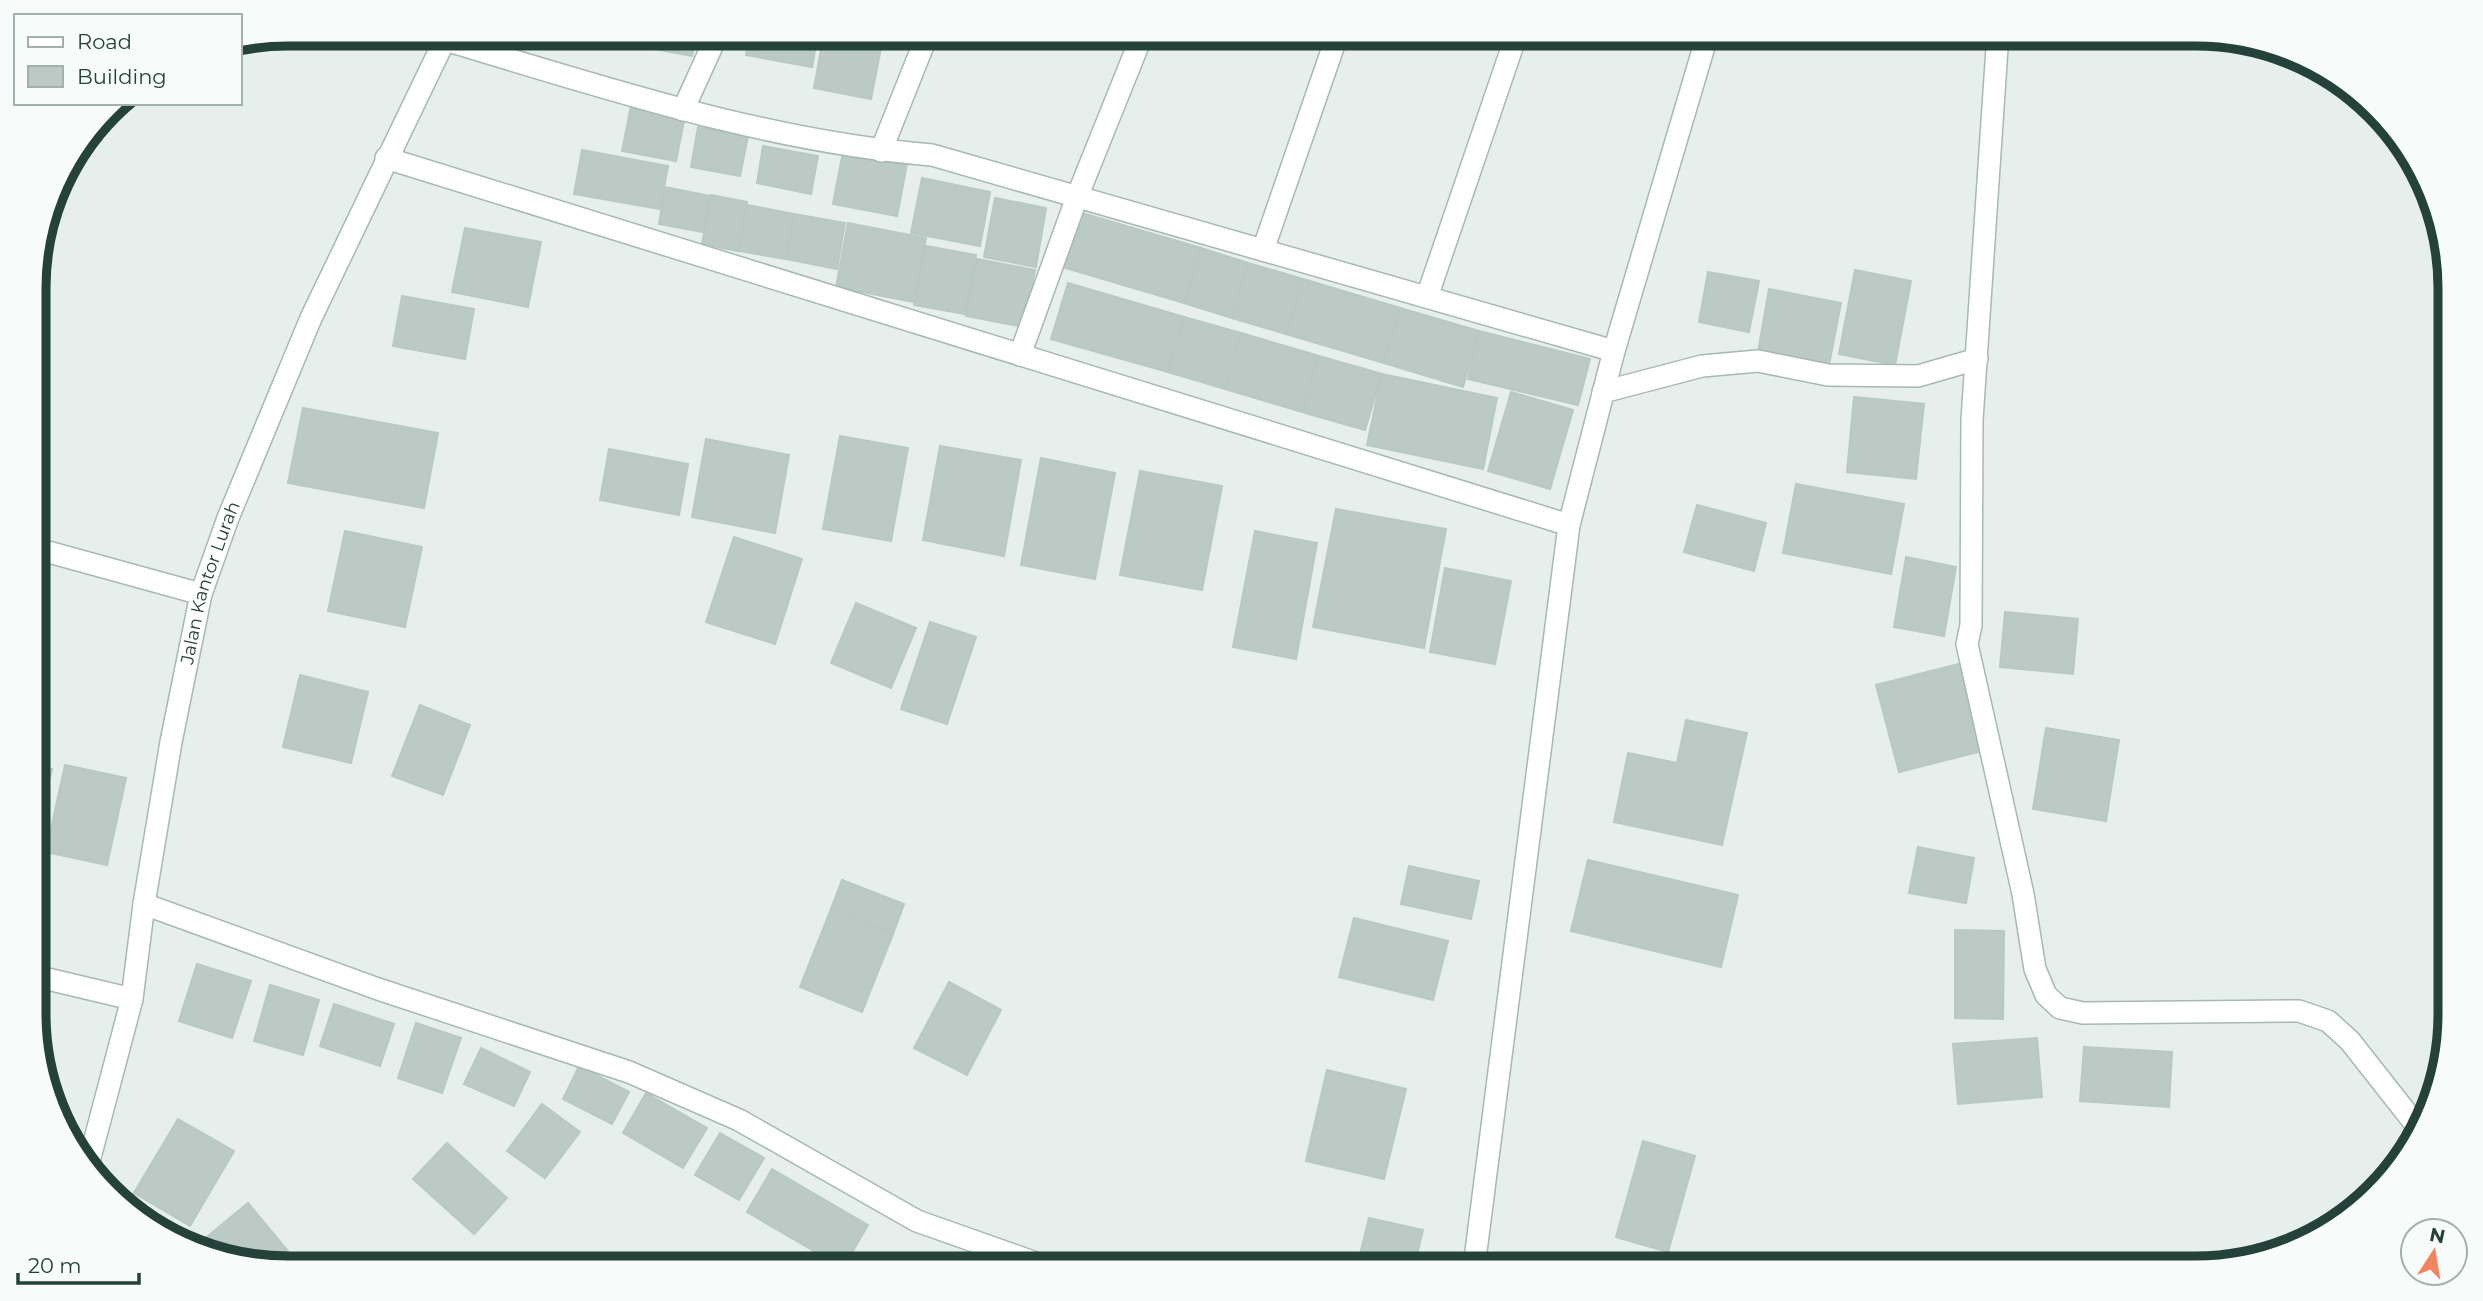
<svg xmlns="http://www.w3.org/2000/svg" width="2483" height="1301" viewBox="0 0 2483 1301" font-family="Montserrat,sans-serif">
  <rect width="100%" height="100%" fill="#e6efeb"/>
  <g fill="#bbcac4" stroke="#b8c9c2" stroke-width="2">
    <path d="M 620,33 L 697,33 L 692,56 L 618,42 Z"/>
    <path d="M 750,33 L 818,33 L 812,67 L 746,55 Z"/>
    <path d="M 824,33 L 884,33 L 871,99 L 814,88 Z"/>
    <path d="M 631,106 L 685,116 L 676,161 L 622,151 Z"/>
    <path d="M 698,127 L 748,136 L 740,176 L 691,167 Z"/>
    <path d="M 763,146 L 818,156 L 811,194 L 757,183 Z"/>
    <path d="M 582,150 L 668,166 L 660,209 L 574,194 Z"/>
    <path d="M 843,152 L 907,164 L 897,216 L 833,204 Z"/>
    <path d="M 922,178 L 990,192 L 980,246 L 911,233 Z"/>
    <path d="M 665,187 L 710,196 L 703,232 L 659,224 Z"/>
    <path d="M 711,195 L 747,202 L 738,251 L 702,244 Z"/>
    <path d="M 995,198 L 1046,208 L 1036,267 L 984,257 Z"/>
    <path d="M 747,205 L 794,214 L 786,259 L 739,251 Z"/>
    <path d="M 1075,211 L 1201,248 L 1184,303 L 1059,266 Z"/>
    <path d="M 794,214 L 845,223 L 837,269 L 786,259 Z"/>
    <path d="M 848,223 L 926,238 L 914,302 L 836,287 Z"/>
    <path d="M 465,228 L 541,242 L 528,307 L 452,292 Z"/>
    <path d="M 926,246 L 976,255 L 965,314 L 914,305 Z"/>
    <path d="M 1201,248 L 1248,263 L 1232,318 L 1184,303 Z"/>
    <path d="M 977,259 L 1035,270 L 1024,327 L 966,316 Z"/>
    <path d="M 1248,263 L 1303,279 L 1286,334 L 1232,318 Z"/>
    <path d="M 1855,270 L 1911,281 L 1895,365 L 1839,354 Z"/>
    <path d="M 1708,272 L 1759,281 L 1749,332 L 1699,322 Z"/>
    <path d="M 1303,279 L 1400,308 L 1384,363 L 1286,334 Z"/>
    <path d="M 1068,283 L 1184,317 L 1168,372 L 1051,339 Z"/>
    <path d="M 1769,289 L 1841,303 L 1829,365 L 1758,352 Z"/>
    <path d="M 402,296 L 474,309 L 465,359 L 393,346 Z"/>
    <path d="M 1400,308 L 1479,331 L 1463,387 L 1384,363 Z"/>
    <path d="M 1184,317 L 1241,333 L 1225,389 L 1168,372 Z"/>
    <path d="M 1479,331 L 1590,359 L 1578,405 L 1468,379 Z"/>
    <path d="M 1241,333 L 1319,356 L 1302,412 L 1225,389 Z"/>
    <path d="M 1319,356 L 1382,374 L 1365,430 L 1302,412 Z"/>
    <path d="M 1382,374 L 1497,398 L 1483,469 L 1367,445 Z"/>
    <path d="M 1511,392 L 1573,410 L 1550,489 L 1488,471 Z"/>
    <path d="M 1854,397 L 1924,404 L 1916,479 L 1847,472 Z"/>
    <path d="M 303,408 L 438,433 L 424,508 L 288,483 Z"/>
    <path d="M 840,436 L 908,448 L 891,541 L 823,529 Z"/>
    <path d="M 706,439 L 789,455 L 775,533 L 692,517 Z"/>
    <path d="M 940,446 L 1021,460 L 1004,556 L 923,540 Z"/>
    <path d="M 609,449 L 688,464 L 679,515 L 600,500 Z"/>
    <path d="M 1041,458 L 1115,473 L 1095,579 L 1021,565 Z"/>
    <path d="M 1140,471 L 1222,486 L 1202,590 L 1120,575 Z"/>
    <path d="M 1796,484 L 1904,504 L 1891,574 L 1783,553 Z"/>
    <path d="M 1697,505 L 1766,523 L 1754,571 L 1684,552 Z"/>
    <path d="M 1336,509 L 1446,529 L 1424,648 L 1313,627 Z"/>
    <path d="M 345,531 L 422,547 L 405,627 L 328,611 Z"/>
    <path d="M 1255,531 L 1317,543 L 1296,659 L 1233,647 Z"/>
    <path d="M 734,537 L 802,559 L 775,644 L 706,622 Z"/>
    <path d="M 1906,557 L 1956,567 L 1944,636 L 1894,627 Z"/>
    <path d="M 1445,568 L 1511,581 L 1495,664 L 1430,652 Z"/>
    <path d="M 856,603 L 916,628 L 891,688 L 831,663 Z"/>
    <path d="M 2005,612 L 2078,619 L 2073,674 L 2000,667 Z"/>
    <path d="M 930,622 L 976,637 L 947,724 L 901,709 Z"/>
    <path d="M 1959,664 L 1982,751 L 1899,772 L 1876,685 Z"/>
    <path d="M 300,675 L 368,692 L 351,763 L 283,747 Z"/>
    <path d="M 420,705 L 470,725 L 443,795 L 392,776 Z"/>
    <path d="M 1686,720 L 1747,733 L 1722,845 L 1614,822 L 1628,753 L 1677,763 Z"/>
    <path d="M 2046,728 L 2119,740 L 2106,821 L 2033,809 Z"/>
    <path d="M 35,765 L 52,769 L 37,828 L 35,827 Z"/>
    <path d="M 65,765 L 126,778 L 107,865 L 46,852 Z"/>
    <path d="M 1918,847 L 1974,858 L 1966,903 L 1909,893 Z"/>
    <path d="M 1588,860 L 1738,895 L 1721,967 L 1571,931 Z"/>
    <path d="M 1409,866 L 1479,881 L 1471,919 L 1401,904 Z"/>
    <path d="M 842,880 L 904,904 L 893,934 L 831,909 Z"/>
    <path d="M 831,909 L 893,934 L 862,1012 L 800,987 Z"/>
    <path d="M 1354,918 L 1448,941 L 1433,1000 L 1339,977 Z"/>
    <path d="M 1955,930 L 2004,931 L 2003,1019 L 1955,1018 Z"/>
    <path d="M 197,964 L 251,981 L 232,1038 L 179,1021 Z"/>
    <path d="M 949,982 L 1001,1010 L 967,1075 L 914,1048 Z"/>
    <path d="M 270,985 L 319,1000 L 303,1055 L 254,1041 Z"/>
    <path d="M 334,1004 L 394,1024 L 380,1066 L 320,1046 Z"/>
    <path d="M 416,1023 L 461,1038 L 442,1093 L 398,1078 Z"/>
    <path d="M 2037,1038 L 2042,1097 L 1958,1104 L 1953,1044 Z"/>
    <path d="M 2084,1047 L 2172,1052 L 2169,1107 L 2080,1101 Z"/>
    <path d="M 481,1048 L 530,1072 L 514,1106 L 464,1084 Z"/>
    <path d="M 579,1066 L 629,1092 L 612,1124 L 563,1099 Z"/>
    <path d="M 1327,1070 L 1406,1089 L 1384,1179 L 1306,1161 Z"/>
    <path d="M 646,1093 L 707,1128 L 683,1168 L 623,1133 Z"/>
    <path d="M 542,1104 L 580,1132 L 545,1178 L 507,1151 Z"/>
    <path d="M 178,1119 L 234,1151 L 190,1226 L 134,1193 Z"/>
    <path d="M 720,1133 L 764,1158 L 739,1200 L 695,1175 Z"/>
    <path d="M 1643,1141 L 1695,1156 L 1668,1252 L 1616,1237 Z"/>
    <path d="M 447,1143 L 507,1198 L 474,1234 L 413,1179 Z"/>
    <path d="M 772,1169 L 868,1225 L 843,1268 L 747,1212 Z"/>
    <path d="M 248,1203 L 288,1251 L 272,1264 L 196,1246 Z"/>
    <path d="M 1369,1218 L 1423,1230 L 1414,1267 L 1357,1267 Z"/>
    <path d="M 419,1254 L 428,1268 L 397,1268 Z"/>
  </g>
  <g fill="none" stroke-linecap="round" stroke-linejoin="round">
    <defs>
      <g id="minor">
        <path d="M 1998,33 L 1972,420 L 1971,625 L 1967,644 L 2023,894 L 2035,969 L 2046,995 L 2060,1008 L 2083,1013 L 2299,1011 L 2328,1021 L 2350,1041 L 2420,1130"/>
        <path d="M 683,110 L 718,33"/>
        <path d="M 881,151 L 928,33"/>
        <path d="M 386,158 L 1569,525 L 1614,351 L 932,155 C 767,142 603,87 445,40"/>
        <path d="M 1263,250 L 1338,33"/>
        <path d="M 1427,297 L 1517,33"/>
        <path d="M 1614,351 L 1708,33"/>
        <path d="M 1020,355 L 1077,197 L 1143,33"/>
        <path d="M 1603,392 L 1702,366 L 1758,361 L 1828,375 L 1918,376 L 1977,359"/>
        <path d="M 34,548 L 201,594"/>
        <path d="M 144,904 L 378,989 L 629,1072 L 739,1120 L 917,1221 L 1050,1268"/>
        <path d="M 35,976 L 132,999"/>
        <path id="s1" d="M 87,1169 L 132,999 L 144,904 L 171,742 L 201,594 L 228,518 L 311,318 L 448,33"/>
        <path d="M 1474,1267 L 1569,525"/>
      </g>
    </defs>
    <use href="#minor" stroke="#a8b8b2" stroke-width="24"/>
    <use href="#minor" stroke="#fff" stroke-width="21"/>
  </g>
  <g text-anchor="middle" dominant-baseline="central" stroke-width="5" stroke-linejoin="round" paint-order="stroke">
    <g font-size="18" fill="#24423a" stroke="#f7fbf9">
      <text stroke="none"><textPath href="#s1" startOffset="600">Jalan Kantor Lurah</textPath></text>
    </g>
  </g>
  <path d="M0 0H2483V1301H0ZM288 46H2196A242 242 0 0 1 2438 288V1014A242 242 0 0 1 2196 1256H288A242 242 0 0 1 46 1014V288A242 242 0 0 1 288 46Z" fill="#f7fbf9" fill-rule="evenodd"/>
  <path fill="none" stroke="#24423a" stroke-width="9" d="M288 46H2196A242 242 0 0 1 2438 288V1014A242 242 0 0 1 2196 1256H288A242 242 0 0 1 46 1014V288A242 242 0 0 1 288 46Z"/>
  <rect x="14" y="14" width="228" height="91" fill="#f7fbf9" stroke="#a3b1ad" stroke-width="2"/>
  <rect x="28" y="37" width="35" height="10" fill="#ffffff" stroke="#a3b1ad" stroke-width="2"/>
  <text x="77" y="49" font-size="21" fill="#24423a">Road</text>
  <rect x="28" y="66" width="35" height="21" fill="#bbcac4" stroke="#a3b1ad" stroke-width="2"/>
  <text x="77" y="84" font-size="21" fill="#24423a">Building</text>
  <g transform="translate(2434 1252) rotate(12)"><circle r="33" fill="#f7fbf9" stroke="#a3b1ad" stroke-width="2"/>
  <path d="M0-5L12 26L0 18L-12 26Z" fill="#f4845f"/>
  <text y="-10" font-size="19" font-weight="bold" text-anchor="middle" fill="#24423a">N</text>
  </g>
  <path d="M18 1273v10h121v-10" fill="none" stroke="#24423a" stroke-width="3.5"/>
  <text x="28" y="1273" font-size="21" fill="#24423a" stroke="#f7fbf9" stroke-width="5" paint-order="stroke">20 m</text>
</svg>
